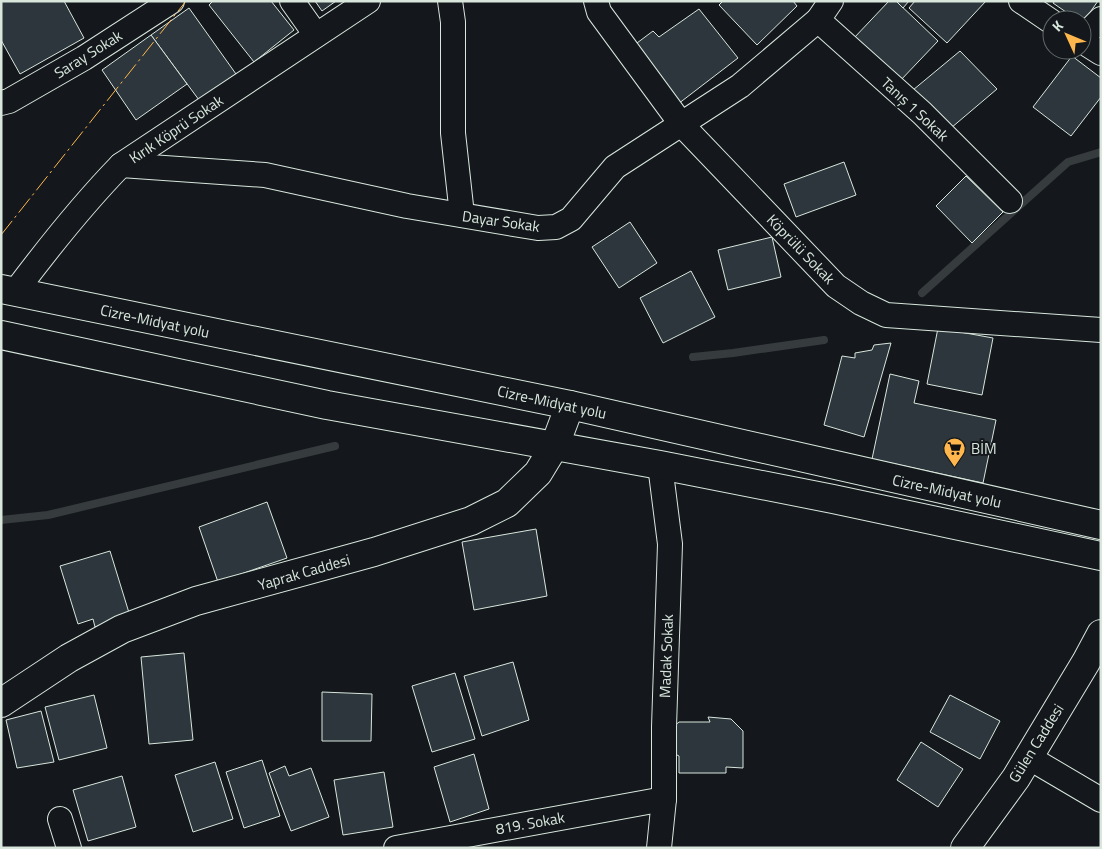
<svg xmlns="http://www.w3.org/2000/svg" width="1102" height="849" viewBox="0 0 1102 849" font-family="'Titillium Web',sans-serif">
  <rect width="100%" height="100%" fill="#14181c"/>
  <g fill="none" stroke-linecap="round" stroke-linejoin="round">
    <g stroke="#363b3e" stroke-width="8">
      <path d="M 922,293 L 1068,162 L 1101,152"/>
      <path d="M 693,357 L 733,353 L 824,340"/>
      <path d="M 1,520 L 48,515 L 335,446"/>
    </g>
  </g>
  <g fill="#2c363c" stroke="#d8e6dc">
    <path d="M 1,1 L 64,1 L 84,38 L 20,74 L 1,40 Z"/>
    <path d="M 213,1 L 271,1 L 294,30 L 254,62 L 209,5 Z"/>
    <path d="M 315,1 L 336,1 L 322,11 Z"/>
    <path d="M 723,1 L 793,1 L 797,6 L 757,45 L 719,5 Z"/>
    <path d="M 889,1 L 896,1 L 938,41 L 899,82 L 853,39 Z"/>
    <path d="M 896,1 L 909,1 L 903,8 Z"/>
    <path d="M 915,1 L 986,1 L 947,43 L 909,8 Z"/>
    <path d="M 1054,1 L 1098,1 L 1086,18 L 1076,19 L 1053,3 Z"/>
    <path d="M 189,8 L 236,74 L 199,100 L 151,35 Z"/>
    <path d="M 699,9 L 738,58 L 678,104 L 633,46 L 653,31 L 659,37 Z"/>
    <path d="M 151,35 L 187,84 L 136,120 L 102,70 Z"/>
    <path d="M 960,51 L 997,89 L 951,128 L 913,90 Z"/>
    <path d="M 1072,56 L 1101,78 L 1101,97 L 1071,136 L 1033,107 Z"/>
    <path d="M 844,162 L 856,195 L 796,217 L 784,184 Z"/>
    <path d="M 966,176 L 1003,212 L 972,243 L 936,206 Z"/>
    <path d="M 630,222 L 657,263 L 619,288 L 592,247 Z"/>
    <path d="M 772,237 L 781,277 L 728,290 L 718,250 Z"/>
    <path d="M 691,271 L 715,317 L 663,343 L 640,298 Z"/>
    <path d="M 938,328 L 993,338 L 982,395 L 927,384 Z"/>
    <path d="M 891,343 L 864,437 L 824,425 L 842,356 L 855,358 L 855,353 L 872,350 L 874,345 Z"/>
    <path d="M 890,374 L 919,381 L 914,403 L 996,420 L 983,483 L 872,459 Z"/>
    <path d="M 267,502 L 287,558 L 218,582 L 199,527 Z"/>
    <path d="M 536,529 L 547,596 L 474,610 L 462,542 Z"/>
    <path d="M 110,551 L 130,616 L 95,627 L 93,619 L 78,624 L 60,566 Z"/>
    <path d="M 184,653 L 193,740 L 149,744 L 141,657 Z"/>
    <path d="M 513,662 L 529,720 L 482,736 L 464,676 Z"/>
    <path d="M 455,673 L 475,739 L 432,752 L 412,686 Z"/>
    <path d="M 322,692 L 372,694 L 371,741 L 322,741 Z"/>
    <path d="M 94,695 L 107,748 L 59,760 L 45,707 Z"/>
    <path d="M 950,695 L 1000,721 L 980,759 L 930,732 Z"/>
    <path d="M 41,711 L 54,762 L 17,768 L 6,720 Z"/>
    <path d="M 708,717 L 731,719 L 743,731 L 743,768 L 726,767 L 726,773 L 679,773 L 679,756 L 673,753 L 673,727 L 679,722 L 710,722 Z"/>
    <path d="M 921,742 L 963,769 L 938,807 L 897,780 Z"/>
    <path d="M 474,754 L 489,809 L 450,822 L 434,767 Z"/>
    <path d="M 262,760 L 280,816 L 244,828 L 226,772 Z"/>
    <path d="M 215,762 L 233,819 L 193,832 L 175,775 Z"/>
    <path d="M 285,766 L 289,776 L 311,768 L 329,817 L 291,831 L 269,773 Z"/>
    <path d="M 384,772 L 393,827 L 343,835 L 334,780 Z"/>
    <path d="M 122,776 L 136,827 L 88,841 L 73,790 Z"/>
  </g>
  <g fill="none" stroke-linecap="round" stroke-linejoin="round">
    <defs>
      <g id="minor">
        <path d="M 292,1 L 316,35"/>
        <path d="M 450,1 L 453,22 L 453,133 L 462,215"/>
        <path d="M 596,1 L 599,12 L 682,125 L 836,286 L 861,303 L 886,315 L 1101,330"/>
        <path d="M 1021,1 L 1052,22"/>
        <path d="M 818,20 L 922,113 L 1010,201"/>
        <path d="M 1082,38 L 1101,19"/>
        <path d="M 1082,41 L 1101,53"/>
        <path d="M 1,103 L 9,101 L 84,58 L 172,1"/>
        <path d="M 121,165 L 265,175 L 407,206 L 538,228 L 556,227 L 571,219 L 615,167 L 740,86 L 818,20 L 831,1"/>
        <path d="M 15,292 C 48,248 82,205 121,165 L 368,1"/>
        <path d="M 1028,757 L 1101,800"/>
        <path d="M 60,819 L 69,848"/>
        <path d="M 396,848 L 664,799"/>
        <path d="M 659,848 L 664,799 L 664,727 L 670,544 L 660,465"/>
      </g>
      <g id="tertiary">
        <path d="M 1,703 L 69,658 L 122,629 L 196,601 L 374,552 L 471,521 L 507,503 L 538,473 L 555,445 L 570,405"/>
        <path d="M 965,848 L 1016,778 L 1086,662 L 1101,634"/>
      </g>
      <g id="trunk">
        <path d="M 1,289 L 570,405 L 1101,525"/>
        <path d="M 1,335 L 327,405 L 660,465 L 833,499 L 1101,556"/>
      </g>
    </defs>
    <use href="#minor" stroke="#d8e6dc" stroke-width="26"/>
    <use href="#tertiary" stroke="#d8e6dc" stroke-width="30"/>
    <use href="#trunk" stroke="#d8e6dc" stroke-width="30"/>
    <use href="#minor" stroke="#14181c" stroke-width="24"/>
    <use href="#tertiary" stroke="#14181c" stroke-width="28"/>
    <use href="#trunk" stroke="#14181c" stroke-width="28"/>
    <path stroke="#ffb74d" stroke-width="1" stroke-dasharray="18 4 2.5 4" stroke-linecap="butt" d="M 1,235 L 186,1"/>
  </g>
  <defs>
    <symbol id="supermarket-pin" viewBox="-11 -11 22 30"><path d="M0 17L-7.5 6A9.5 9.5 0 1 1 7.5 6Z" fill="#ffb74d" stroke="#14181c"/><path d="M-6-5.5h2.5l.6 2H6L4.5 2H-2.5L-4.4-4H-6ZM-1.5 3.2a1.3 1.3 0 1 0 .1 0ZM3 3.2a1.3 1.3 0 1 0 .1 0Z" fill="#111"/></symbol>
  </defs>
  <g fill-rule="evenodd">
    <use href="#supermarket-pin" x="942" y="436" width="25" height="34"/>
  </g>
  <g text-anchor="middle" dominant-baseline="central" stroke-width="4" stroke-linejoin="round" paint-order="stroke">
    <g font-size="15" fill="#d8e6dc" stroke="#14181c">
      <text transform="translate(88 54) rotate(-32)">Saray Sokak</text>
      <text transform="translate(915 109) rotate(43)">Tanış 1 Sokak</text>
      <text transform="translate(176 129) rotate(-34)">Kırık Köprü Sokak</text>
      <text transform="translate(501 221) rotate(8)">Dayar Sokak</text>
      <text transform="translate(801 249) rotate(46)">Köprülü Sokak</text>
      <text transform="translate(155 321) rotate(12)">Cizre-Midyat yolu</text>
      <text transform="translate(552 402) rotate(12)">Cizre-Midyat yolu</text>
      <text transform="translate(947 491) rotate(12)">Cizre-Midyat yolu</text>
      <text transform="translate(304 572) rotate(-16)">Yaprak Caddesi</text>
      <text transform="translate(666 656) rotate(-88)">Madak Sokak</text>
      <text transform="translate(1036 743) rotate(-58)">Gülen Caddesi</text>
      <text transform="translate(530 823) rotate(-10)">819. Sokak</text>
    </g>
    <g font-size="15" fill="#d8e6dc" stroke="#14181c" text-anchor="start">
      <text x="971" y="448">BİM</text>
    </g>
  </g>
  <rect width="1102" height="849" fill="none" stroke="#d8e6dc" stroke-width="5"/>
  <g transform="translate(1067 35) rotate(314)"><circle r="24" fill="#14181c" stroke="#626a69"/>
  <path d="M0-4L9 19L0 12L-9 19Z" fill="#ffb74d"/>
  <text y="-8" font-size="14" font-weight="bold" text-anchor="middle" fill="#d8e6dc">K</text>
  </g>
</svg>
